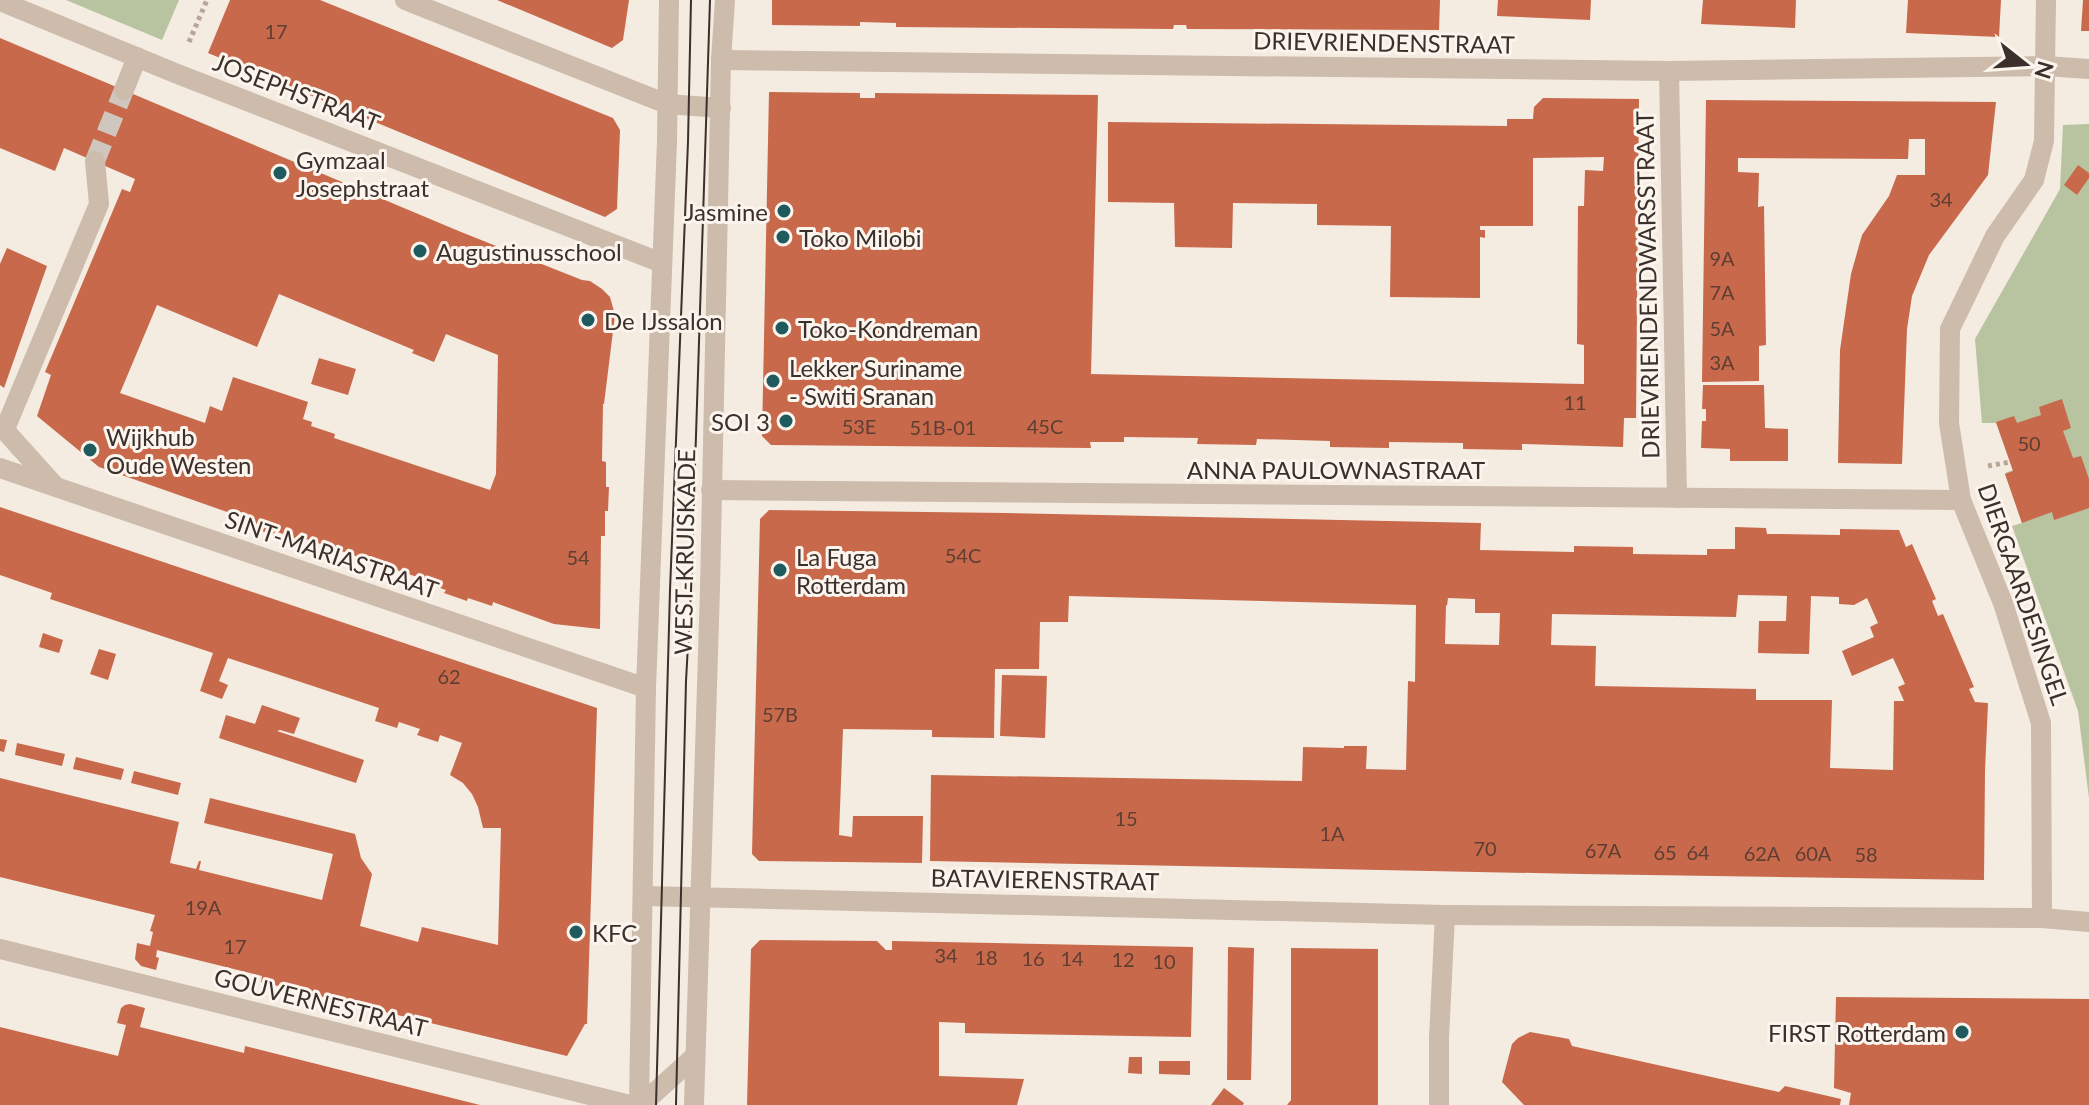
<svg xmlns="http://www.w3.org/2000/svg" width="2089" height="1105" viewBox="0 0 2089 1105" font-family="Lato,sans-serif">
  <rect width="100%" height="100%" fill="#f4ebe1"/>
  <g fill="#b8c4a0">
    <path d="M 66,0 L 179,0 L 162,40 Z"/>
    <path d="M 2089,124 L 2089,798 L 2078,711 L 2012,526 L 2022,523 L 2005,473 L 2013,470 L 1996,423 L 1982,423 L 1975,339 L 2060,189 L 2063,125 Z"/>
  </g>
  <g fill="#c8694b" fill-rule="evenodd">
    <path d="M 230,0 L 320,0 L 613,118 L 620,130 L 617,209 L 605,217 L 208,53 Z"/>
    <path d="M 497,0 L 629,0 L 623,40 L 612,48 Z"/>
    <path d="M 772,0 L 1440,0 L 1439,30 L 1187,29 L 1186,25 L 1174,25 L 1173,29 L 896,27 L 896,23 L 860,22 L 860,26 L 772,25 Z"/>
    <path d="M 1498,0 L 1591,0 L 1590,20 L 1497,16 Z"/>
    <path d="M 1703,0 L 1796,0 L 1795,28 L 1701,24 Z"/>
    <path d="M 1908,0 L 2001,0 L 1999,37 L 1906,33 Z"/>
    <path d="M 2083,0 L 2089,0 L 2089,31 L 2081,31 Z"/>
    <path d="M 0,38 L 461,232 L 582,280 L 590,281 L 602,289 L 610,297 L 615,315 L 604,404 L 603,404 L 602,461 L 606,462 L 606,487 L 609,487 L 608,511 L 605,511 L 605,536 L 601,536 L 600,629 L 554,624 L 493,602 L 492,606 L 468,598 L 467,601 L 444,593 L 446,590 L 422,582 L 423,579 L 300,537 L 299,540 L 275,531 L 274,535 L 252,528 L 253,524 L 229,516 L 230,513 L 99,467 L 37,416 L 51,375 L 45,372 L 122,189 L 130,192 L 135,179 L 64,148 L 55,171 L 0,148 ZM 279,294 L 414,350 L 412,353 L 434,362 L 446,334 L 498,355 L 496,474 L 490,490 L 334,438 L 335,434 L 311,426 L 312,422 L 303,419 L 308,402 L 233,377 L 222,411 L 210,406 L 205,423 L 120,393 L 157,305 L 257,347 Z"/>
    <path d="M 769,92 L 860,93 L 860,98 L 875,98 L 875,93 L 1098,95 L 1091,374 L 1584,384 L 1584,345 L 1577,344 L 1578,206 L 1584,206 L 1585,170 L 1603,171 L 1604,157 L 1533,158 L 1533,226 L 1480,226 L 1480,230 L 1485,230 L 1485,238 L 1480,237 L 1480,298 L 1390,297 L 1391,226 L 1317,225 L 1317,204 L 1233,203 L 1232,248 L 1175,247 L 1174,203 L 1108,202 L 1108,122 L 1507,126 L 1507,119 L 1533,119 L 1534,107 L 1543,98 L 1639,99 L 1636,418 L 1624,418 L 1623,447 L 1522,444 L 1522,450 L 1463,449 L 1463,443 L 1389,442 L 1389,448 L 1330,447 L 1330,441 L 1257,439 L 1256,445 L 1197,444 L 1198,438 L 1124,437 L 1124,442 L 1090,442 L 1091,448 L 771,445 L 762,436 Z"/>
    <path d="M 1706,100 L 1996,102 L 1988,175 L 1929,255 L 1912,296 L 1907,329 L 1902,464 L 1838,463 L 1840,350 L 1851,274 L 1862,235 L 1889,196 L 1897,175 L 1925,175 L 1925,139 L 1909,139 L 1908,159 L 1738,158 L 1738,172 L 1759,173 L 1758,207 L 1764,206 L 1766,345 L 1759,346 L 1759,381 L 1702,382 Z"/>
    <path d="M 2078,165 L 2089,173 L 2089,178 L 2077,195 L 2064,185 Z"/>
    <path d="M 7,248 L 47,266 L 4,388 L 0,385 L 0,264 Z"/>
    <path d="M 319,358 L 356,369 L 348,395 L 311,384 Z"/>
    <path d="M 1703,385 L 1764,385 L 1765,428 L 1788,429 L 1788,461 L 1730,461 L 1730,449 L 1701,448 L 1702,421 L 1706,421 L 1706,409 L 1702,409 Z"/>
    <path d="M 2062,399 L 2071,428 L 2063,431 L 2073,458 L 2081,456 L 2089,479 L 2089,508 L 2054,520 L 2052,512 L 2022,523 L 2005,474 L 2013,471 L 1996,422 L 2014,416 L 2017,423 L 2041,415 L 2039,407 Z"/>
    <path d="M 0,507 L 597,708 L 587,1024 L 585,1024 L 567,1056 L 261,982 L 262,976 L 157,950 L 156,957 L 159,958 L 156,970 L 141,966 L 135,959 L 137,943 L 150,946 L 153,932 L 150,931 L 155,915 L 0,877 L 0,778 L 179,822 L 170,863 L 196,869 L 199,861 L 201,861 L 199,870 L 322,900 L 333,854 L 204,823 L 210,798 L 355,834 L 361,858 L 372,874 L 360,926 L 418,942 L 422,927 L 498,945 L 501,828 L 483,828 L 478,807 L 472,794 L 463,783 L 450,775 L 462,743 L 440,735 L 438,742 L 417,735 L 420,729 L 399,722 L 397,728 L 375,721 L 379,708 L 228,658 L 219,681 L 228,685 L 222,699 L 200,691 L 213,653 L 50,599 L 52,593 L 0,575 Z"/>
    <path d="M 769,510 L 1005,513 L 1481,523 L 1480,550 L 1574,552 L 1574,546 L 1633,547 L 1633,554 L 1707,555 L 1707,549 L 1735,549 L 1735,527 L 1766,528 L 1767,534 L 1779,534 L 1840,535 L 1840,529 L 1899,530 L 1906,547 L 1912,544 L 1936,599 L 1932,601 L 1938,616 L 1943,614 L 1974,687 L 1969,689 L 1975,702 L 1988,703 L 1985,771 L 1984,880 L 1581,874 L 930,861 L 931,775 L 1302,781 L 1303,747 L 1344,748 L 1344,746 L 1367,746 L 1366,769 L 1406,770 L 1408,681 L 1415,682 L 1416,605 L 1069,596 L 1068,622 L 1040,622 L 1039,669 L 995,669 L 994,738 L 932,737 L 932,730 L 843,729 L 839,835 L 852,837 L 853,816 L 923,816 L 922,863 L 759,861 L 752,854 L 760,519 ZM 1738,595 L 1787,596 L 1786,621 L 1759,621 L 1758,653 L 1809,654 L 1811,596 L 1839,597 L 1839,604 L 1854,605 L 1867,598 L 1878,623 L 1870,627 L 1874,637 L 1842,651 L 1852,676 L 1893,658 L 1905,684 L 1898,687 L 1904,701 L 1894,701 L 1893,770 L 1830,768 L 1832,700 L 1756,700 L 1756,689 L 1595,686 L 1596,646 L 1551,645 L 1552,614 L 1736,617 ZM 1448,598 L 1475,599 L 1475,613 L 1500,613 L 1499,645 L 1445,644 L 1446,605 L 1447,606 Z"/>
    <path d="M 43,633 L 63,640 L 59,653 L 39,647 Z"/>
    <path d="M 99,649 L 116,654 L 108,680 L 90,674 Z"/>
    <path d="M 1002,675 L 1047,676 L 1045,738 L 1000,736 Z"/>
    <path d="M 262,705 L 300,718 L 294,734 L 280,730 L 277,731 L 364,760 L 356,783 L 219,738 L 226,715 L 255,724 Z"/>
    <path d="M 0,739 L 7,740 L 4,752 L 0,751 Z"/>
    <path d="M 17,743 L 65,754 L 62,766 L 15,755 Z"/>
    <path d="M 76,757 L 124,769 L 121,780 L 73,769 Z"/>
    <path d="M 134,771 L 181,783 L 178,795 L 131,783 Z"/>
    <path d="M 760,940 L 877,941 L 886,950 L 892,950 L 892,941 L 1193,947 L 1191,1037 L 965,1033 L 965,1023 L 939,1022 L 939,1076 L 1024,1079 L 1017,1105 L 747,1105 L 751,949 Z"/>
    <path d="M 1228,947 L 1254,948 L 1251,1080 L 1227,1080 Z"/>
    <path d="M 1291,948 L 1378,949 L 1378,1105 L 1287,1105 L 1291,1100 Z"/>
    <path d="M 1836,997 L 2089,999 L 2089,1105 L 1849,1105 L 1851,1093 L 1834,1088 Z"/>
    <path d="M 130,1004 L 145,1008 L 140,1027 L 244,1053 L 245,1046 L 480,1105 L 0,1105 L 0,1027 L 118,1056 L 126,1025 L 117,1023 L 121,1008 L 125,1005 Z"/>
    <path d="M 1530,1032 L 1569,1039 L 1572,1046 L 1779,1092 L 1785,1086 L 1841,1099 L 1840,1105 L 1524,1105 L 1502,1082 L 1512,1044 L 1518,1038 Z"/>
    <path d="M 1129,1057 L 1142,1057 L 1142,1074 L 1128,1073 Z"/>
    <path d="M 1159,1061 L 1190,1061 L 1190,1075 L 1159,1074 Z"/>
    <path d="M 1224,1088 L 1244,1103 L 1243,1105 L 1211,1105 Z"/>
  </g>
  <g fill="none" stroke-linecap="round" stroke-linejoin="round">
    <path stroke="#cfc6bd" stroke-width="20" stroke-dasharray="20 10" stroke-linecap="butt" d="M 95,161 L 124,90"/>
    <g stroke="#b9a596" stroke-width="5" stroke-dasharray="4 4" stroke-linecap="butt">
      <path d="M 189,42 L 207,0"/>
      <path d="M 1988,466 L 2010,462"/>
    </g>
    <path stroke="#cdbbac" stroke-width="20" d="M 5,429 L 99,204 L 95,161"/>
    <g stroke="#cdbbac" stroke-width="20">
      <path d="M 0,1 L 175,73 L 662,263"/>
      <path d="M 1669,71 L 1677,498"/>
      <path d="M 124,90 L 137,57"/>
    </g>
    <g stroke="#cdbbac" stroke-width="20">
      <path d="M 405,0 L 667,104 L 721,108"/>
      <path d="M 721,60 L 1669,71 L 2045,66 L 2046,0"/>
      <path d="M 0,425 L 53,484"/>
      <path d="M 0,468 L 646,688"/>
      <path d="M 711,490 L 1961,500"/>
      <path d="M 643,896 L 1445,915 L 2042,918 L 2089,922"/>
      <path d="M 2042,918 L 2041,723 L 2003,603 L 1961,500 L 1949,423 L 1950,329 L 1995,236 L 2034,180 L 2044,141 L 2045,66 L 2089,69"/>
      <path d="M 0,949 L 630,1105"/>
      <path d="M 641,1105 L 694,1057"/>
      <path d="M 1439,1105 L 1439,1038 L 1445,915"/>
    </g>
    <g stroke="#cdbbac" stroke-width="20">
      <path d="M 639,1105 L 646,688 L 667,141 L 669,0"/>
      <path d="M 694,1105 L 710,589 L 721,60 L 725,0"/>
    </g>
    <g stroke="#3b302b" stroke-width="2">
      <path d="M 656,1105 L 670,590 L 688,142 L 691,0"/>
      <path d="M 676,1105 L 686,681 L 691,591 L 710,0"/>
    </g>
  </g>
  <g fill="#1f5a5e" stroke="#fbf5ee" stroke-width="3">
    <circle cx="280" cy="173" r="8"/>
    <circle cx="784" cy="211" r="8"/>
    <circle cx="783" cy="237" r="8"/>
    <circle cx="420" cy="251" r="8"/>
    <circle cx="588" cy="320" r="8"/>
    <circle cx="782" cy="328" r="8"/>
    <circle cx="773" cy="381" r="8"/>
    <circle cx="786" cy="421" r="8"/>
    <circle cx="90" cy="450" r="8"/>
    <circle cx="780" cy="570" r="8"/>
    <circle cx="576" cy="932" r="8"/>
    <circle cx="1962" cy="1032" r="8"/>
  </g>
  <g text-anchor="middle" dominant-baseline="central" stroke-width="6" stroke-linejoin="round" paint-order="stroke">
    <g font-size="20" fill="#5e3e33">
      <text x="276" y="31">17</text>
      <text x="1941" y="199">34</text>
      <text x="1722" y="258">9A</text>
      <text x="1722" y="292">7A</text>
      <text x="1722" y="328">5A</text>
      <text x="1722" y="362">3A</text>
      <text x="1575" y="402">11</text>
      <text x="859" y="426">53E</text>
      <text x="1045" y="426">45C</text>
      <text x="943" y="427">51B-01</text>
      <text x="2029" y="443">50</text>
      <text x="963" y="555">54C</text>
      <text x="578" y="557">54</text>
      <text x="449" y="676">62</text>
      <text x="780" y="714">57B</text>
      <text x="1126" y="818">15</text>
      <text x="1332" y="833">1A</text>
      <text x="1485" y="848">70</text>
      <text x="1603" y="850">67A</text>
      <text x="1665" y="852">65</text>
      <text x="1698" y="852">64</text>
      <text x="1762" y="853">62A</text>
      <text x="1813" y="853">60A</text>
      <text x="1866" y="854">58</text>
      <text x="203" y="907">19A</text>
      <text x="235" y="946">17</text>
      <text x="946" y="955">34</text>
      <text x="986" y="957">18</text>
      <text x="1033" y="958">16</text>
      <text x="1072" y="958">14</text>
      <text x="1123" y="959">12</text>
      <text x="1164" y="961">10</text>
    </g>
    <g font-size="24" fill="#3b302b" stroke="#fbf5ee">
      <text transform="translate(1384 42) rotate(1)">DRIEVRIENDENSTRAAT</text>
      <text transform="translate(297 92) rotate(21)">JOSEPHSTRAAT</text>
      <text transform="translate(1647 285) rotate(-91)">DRIEVRIENDENDWARSSTRAAT</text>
      <text x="1336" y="469">ANNA PAULOWNASTRAAT</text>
      <text transform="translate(684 552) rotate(-89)">WEST-KRUISKADE</text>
      <text transform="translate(332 554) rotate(19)">SINT-MARIASTRAAT</text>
      <text transform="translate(2024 594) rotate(71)">DIERGAARDESINGEL</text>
      <text transform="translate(1045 879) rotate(1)">BATAVIERENSTRAAT</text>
      <text transform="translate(321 1002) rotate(14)">GOUVERNESTRAAT</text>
    </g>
    <g font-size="24" fill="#3b302b" stroke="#fbf5ee" text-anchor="start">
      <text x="296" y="159">Gymzaal<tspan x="296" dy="28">Josephstraat</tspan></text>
      <text x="768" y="211" text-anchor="end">Jasmine</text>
      <text x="799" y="237">Toko Milobi</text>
      <text x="436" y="251">Augustinusschool</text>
      <text x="604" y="320">De IJssalon</text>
      <text x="798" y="328">Toko-Kondreman</text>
      <text x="789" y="367">Lekker Suriname<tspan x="789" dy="28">- Switi Sranan</tspan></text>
      <text x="770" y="421" text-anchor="end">SOI 3</text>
      <text x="106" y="436">Wijkhub<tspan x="106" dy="28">Oude Westen</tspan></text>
      <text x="796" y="556">La Fuga<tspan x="796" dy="28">Rotterdam</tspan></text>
      <text x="592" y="932">KFC</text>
      <text x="1946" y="1032" text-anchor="end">FIRST Rotterdam</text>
    </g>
  </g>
  <g transform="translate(2025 64) rotate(107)" stroke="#fbf5ee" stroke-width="6" paint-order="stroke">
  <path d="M0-6L14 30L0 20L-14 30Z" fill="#3b302b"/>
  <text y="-12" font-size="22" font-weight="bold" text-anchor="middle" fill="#3b302b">N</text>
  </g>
</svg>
